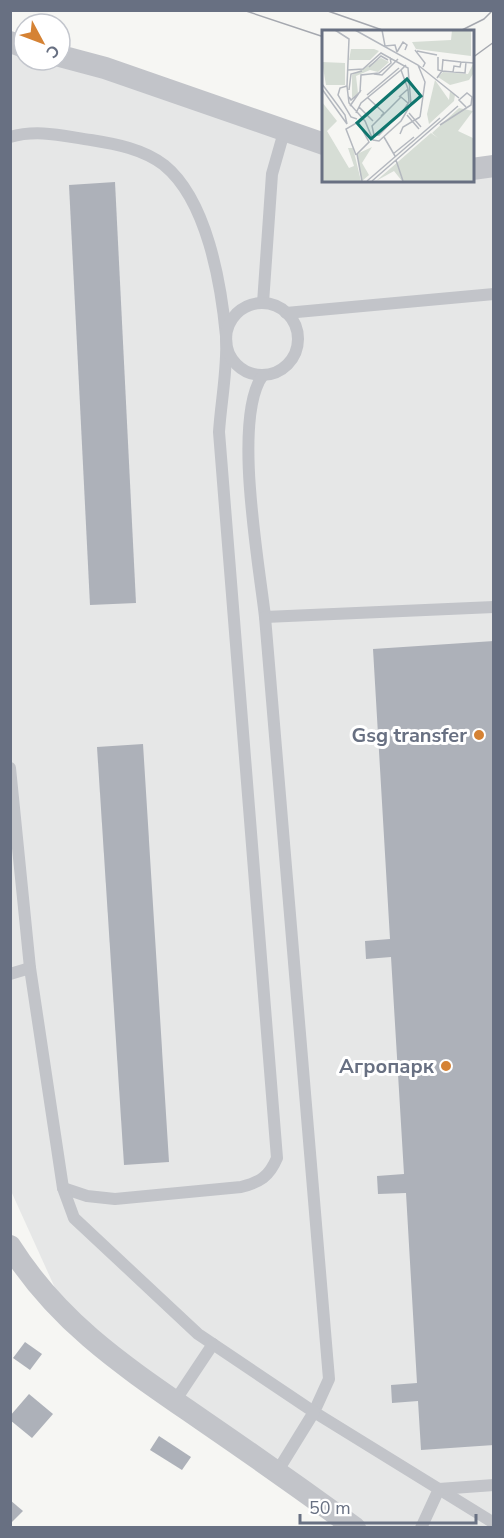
<svg xmlns="http://www.w3.org/2000/svg" width="504" height="1538" viewBox="0 0 504 1538" font-family="'Nunito Sans',sans-serif">
  <rect width="100%" height="100%" fill="#f6f6f3"/>
  <path fill="#e6e7e7" d="M 10,43 L 24,47 L 24,60 L 60,60 L 324,140 L 324,180 L 472,180 L 493,176 L 493,1527 L 361,1527 L 70,1321 L 11,1191 Z"/>
  <g fill="#adb1b9">
    <path d="M 115,182 L 136,603 L 90,605 L 69,185 Z"/>
    <path d="M 494,641 L 494,1445 L 421,1450 L 418,1401 L 392,1403 L 391,1385 L 417,1383 L 406,1193 L 378,1194 L 377,1176 L 404,1174 L 391,957 L 366,959 L 365,941 L 390,939 L 373,649 Z"/>
    <path d="M 143,744 L 169,1162 L 124,1165 L 97,747 Z"/>
    <path d="M 25,1342 L 42,1354 L 30,1370 L 13,1358 Z"/>
    <path d="M 29,1394 L 53,1414 L 32,1438 L 10,1420 L 10,1416 Z"/>
    <path d="M 159,1436 L 191,1457 L 182,1470 L 150,1450 Z"/>
    <path d="M 10,1500 L 23,1511 L 10,1524 Z"/>
  </g>
  <g fill="none" stroke-linecap="round" stroke-linejoin="round">
    <g stroke="#c2c4c9" stroke-width="12">
      <path d="M 10,137 C 38,129 63,136 91,140 C 116,144 143,149 164,165 C 207,200 221,283 226,336 C 228,367 221,401 219,432 L 277,1158 C 269,1177 260,1182 241,1187 L 115,1199 L 87,1196 L 63,1188"/>
      <path d="M 263,303 L 272,174 L 284,132"/>
      <circle cx="262" cy="339" r="36"/>
      <path d="M 286,313 L 494,294"/>
      <path d="M 263,375 C 232,417 259,563 265,617 L 494,607"/>
      <path d="M 265,617 L 329,1379 L 314,1412 L 494,1523"/>
      <path d="M 10,768 L 30,968"/>
      <path d="M 10,974 L 30,968 L 63,1188 L 74,1218 L 198,1334 L 314,1412 L 277,1472"/>
      <path d="M 175,1401 L 213,1344"/>
      <path d="M 421,1528 L 439,1489 L 494,1485"/>
    </g>
    <g stroke="#c2c4c9" stroke-width="22">
      <path d="M 10,42 L 24,47"/>
      <path d="M 60,56 L 105,68 L 324,144"/>
      <path d="M 472,169 L 494,166"/>
      <path d="M 10,1246 C 60,1325 127,1368 202,1420 C 253,1455 304,1491 355,1528"/>
    </g>
    <g stroke="#a5a8af" stroke-width="1.5">
      <path d="M 243,10 L 324,37"/>
      <path d="M 325,10 L 388,32"/>
      <path d="M 458,32 L 484,19 L 493,10"/>
      <path d="M 472,58 L 494,42"/>
    </g>
  </g>
  <g fill="#d58234" stroke="#fff" stroke-width="2">
    <circle cx="479" cy="735" r="6"/>
    <circle cx="446" cy="1066" r="6"/>
  </g>
  <g text-anchor="middle" dominant-baseline="central" stroke-width="6" stroke-linejoin="round" paint-order="stroke">
    <g font-size="20" font-weight="bold" fill="#687082" stroke="#fff" text-anchor="end">
      <text x="467" y="735">Gsg transfer</text>
      <text x="434" y="1066">Агропарк</text>
    </g>
  </g>
  <g transform="translate(322 30)">
    <rect width="152" height="152" fill="#f6f6f3"/>
    <path d="M 130,0 L 149,1 L 149,26 L 94,19 L 90,12 L 129,10 ZM 29,19 L 52,19 L 57,21 L 48,30 L 27,30 ZM 59,28 L 67,32 L 56,42 L 48,40 L 34,46 L 36,63 L 30,68 L 30,45 ZM 0,32 L 23,33 L 23,55 L 4,55 ZM 151,34 L 151,44 L 147,50 L 128,55 L 116,47 L 121,42 L 146,44 ZM 113,50 L 127,70 L 128,61 L 133,65 L 132,71 L 107,94 L 105,84 ZM 0,72 L 15,91 L 5,101 L 27,138 L 32,136 L 26,118 L 31,118 L 39,151 L 0,151 ZM 137,78 L 151,81 L 136,101 L 151,108 L 151,151 L 80,151 L 72,141 L 54,151 L 109,103 L 116,108 L 110,103 ZM 50,117 L 40,133 L 47,145 L 40,151 L 35,124 Z" fill="#d6ddd5"/>
    <path fill="none" stroke="#b4b8bf" stroke-width="1.5" d="M 13,0 L 27,9 L 25,56 L 27,73 L 43,91 L 51,110 L 57,111 L 79,91 L 89,74 L 86,38 L 59,23 L 41,39 L 26,40M 33,0 L 96,35 L 137,68M 60,0 L 63,16 L 73,15 L 75,22M 93,20 L 103,33 L 101,37M 95,21 L 115,25M 75,22 L 81,12 L 85,15 L 83,20M 116,27 L 116,40 L 120,41 L 143,43 L 144,32M 121,30 L 139,32M 96,35 L 103,52 L 98,87M 47,37 L 59,26 L 66,30M 131,42 L 132,36 L 138,37 L 139,32 L 152,33M 52,44 L 60,45 L 76,29M 115,48 L 120,41 L 121,29M 0,54 L 23,85 L 25,94 L 0,59M 25,56 L 18,58 L 16,65 L 29,87 L 35,89M 27,60 L 29,44 L 40,41M 45,65 L 77,38M 27,67 L 29,70 L 38,62 L 39,45 L 57,43 L 69,33 L 68,27M 77,67 L 86,59 L 79,40 L 84,35M 46,68 L 62,83 L 59,86M 28,76 L 39,60M 37,77 L 51,91M 80,81 L 57,105 L 52,105 L 50,96 L 79,67 L 86,73M 81,81 L 87,72 L 86,59M 34,83 L 39,73 L 79,40M 87,83 L 99,97M 85,85 L 97,99M 118,95 L 149,75 L 150,67 L 145,63 L 137,70 L 144,77M 78,104 L 81,97 L 98,87M 62,107 L 73,126M 71,124 L 92,107M 34,125 L 24,99 L 36,92 L 47,112 L 35,124 L 40,151M 74,130 L 81,151M 45,151 L 118,88M 50,151 L 136,76"/>
    <path fill="#0f766e" fill-opacity="0.15" stroke="#0f766e" stroke-width="3" d="M 85,49 L 99,66 L 49,109 L 35,93 Z"/>
    <rect width="152" height="152" fill="none" stroke="#687082" stroke-width="3"/>
  </g>
  <rect width="504" height="1538" fill="none" stroke="#687082" stroke-width="24"/>
  <g transform="translate(42 42) rotate(131)"><circle r="28" fill="#ffffff" stroke="#c3c6cd" stroke-width="1.5"/>
  <path d="M0-4.5L10 22L0 15L-10 22Z" fill="#d58234"/>
  <text y="-9" font-size="16" font-weight="bold" text-anchor="middle" fill="#687082">С</text>
  </g>
  <path d="M300 1514v9h176v-9" fill="none" stroke="#687082" stroke-width="3"/>
  <text x="309" y="1514" font-size="18" fill="#687082" stroke="#ffffff" stroke-width="4.5" paint-order="stroke">50 m</text>
</svg>
